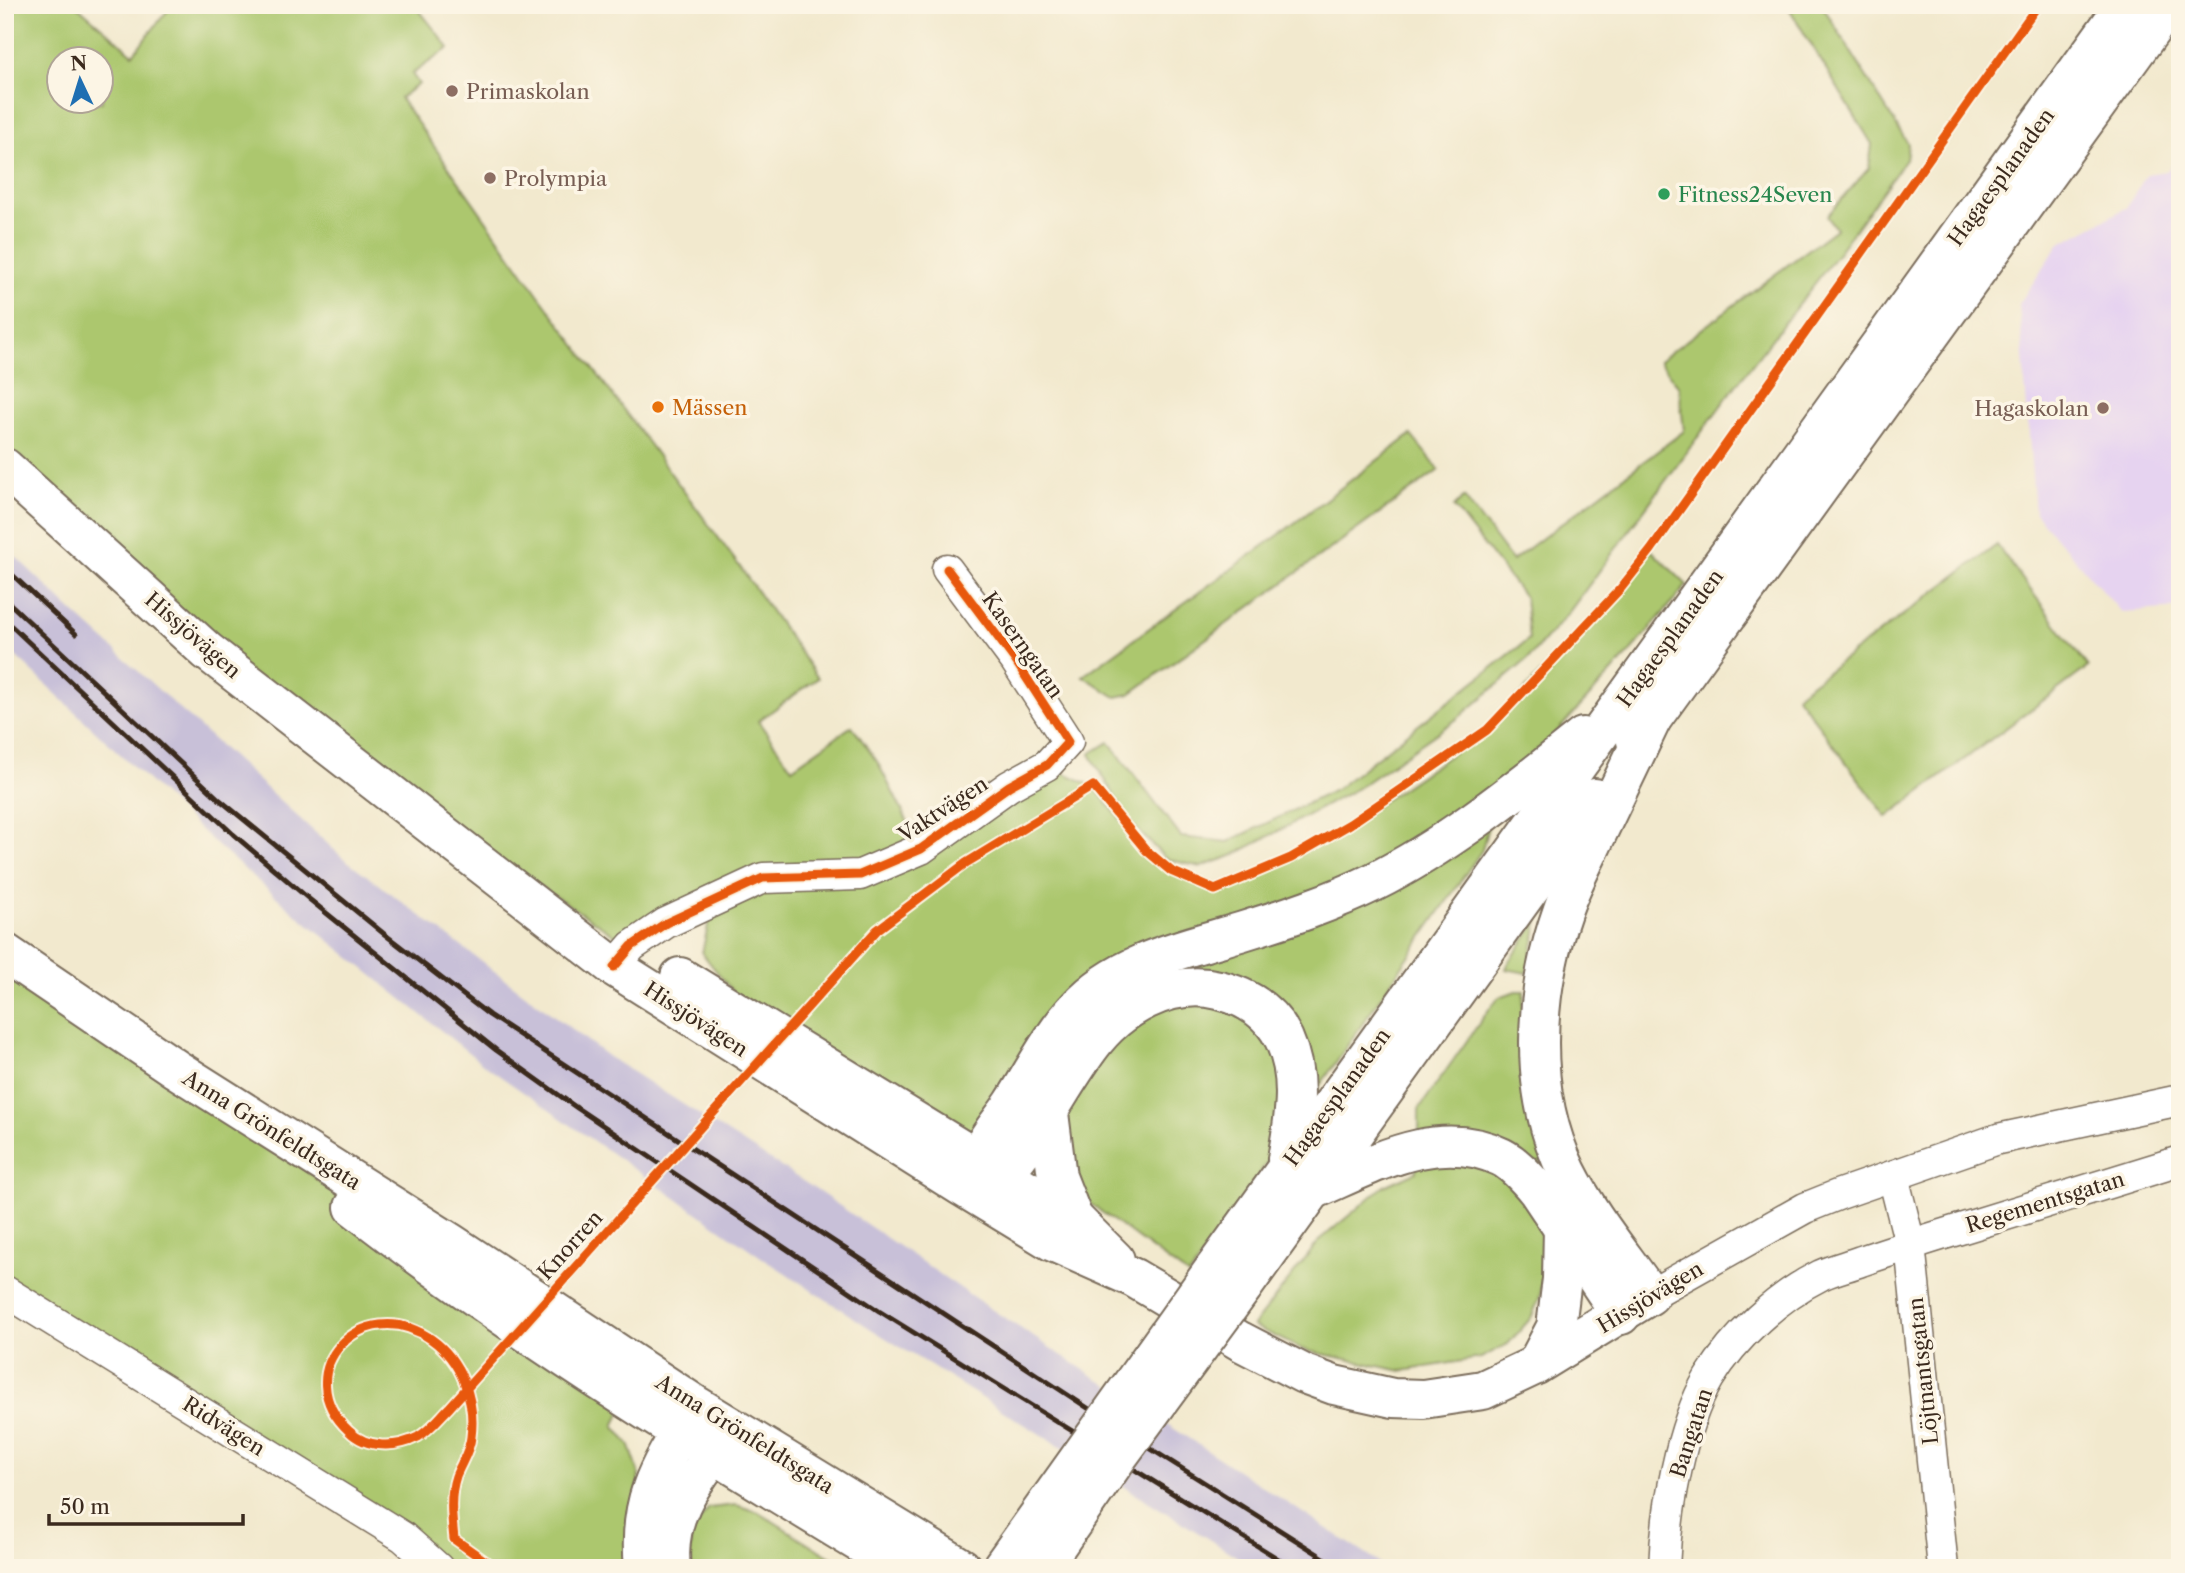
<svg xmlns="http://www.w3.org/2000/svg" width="2185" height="1573" viewBox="0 0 2185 1573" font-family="'Libre Caslon Text',serif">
  <rect width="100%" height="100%" fill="#fcf5e5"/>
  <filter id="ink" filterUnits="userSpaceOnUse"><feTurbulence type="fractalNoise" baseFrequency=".0143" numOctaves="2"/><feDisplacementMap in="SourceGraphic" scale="14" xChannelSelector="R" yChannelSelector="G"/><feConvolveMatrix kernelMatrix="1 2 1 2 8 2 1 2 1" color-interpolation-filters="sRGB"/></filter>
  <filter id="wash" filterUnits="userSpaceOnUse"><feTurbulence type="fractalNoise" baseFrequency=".00686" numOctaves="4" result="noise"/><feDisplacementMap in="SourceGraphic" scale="28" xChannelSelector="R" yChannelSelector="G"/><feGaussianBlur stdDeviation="1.57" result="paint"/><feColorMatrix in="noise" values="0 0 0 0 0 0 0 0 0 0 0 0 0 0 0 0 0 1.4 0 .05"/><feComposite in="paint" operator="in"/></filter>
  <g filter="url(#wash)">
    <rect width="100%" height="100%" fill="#f2e9ce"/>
    <path fill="#e6d3f0" d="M 2180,152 L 2180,608 L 2121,612 L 2035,513 L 2019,304 L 2059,244 L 2126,208 L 2147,174 L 2167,171 Z"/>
    <path fill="#c8c0d8" d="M 5,546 L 70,609 L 342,857 L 609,1057 L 809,1185 L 991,1309 L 1387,1568 L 1255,1568 L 868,1327 L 761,1257 L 484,1065 L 296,914 L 220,848 L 5,646 Z"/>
    <g fill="#acc76e" stroke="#747846" stroke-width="2" fill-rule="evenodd">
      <path d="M 5,5 L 76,5 L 133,54 L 172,5 L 415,5 L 449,48 L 412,74 L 419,84 L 400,98 L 538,294 L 740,567 L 818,678 L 758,721 L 792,768 L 852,726 L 878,763 L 921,848 L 1047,765 L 1093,786 L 1146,850 L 1171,871 L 1215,890 L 1291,858 L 1350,824 L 1487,730 L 1621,588 L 1651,550 L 1687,585 L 1626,657 L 1553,736 L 1499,784 L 1482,850 L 1189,1276 L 1088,1202 L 986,1140 L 743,1005 L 702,953 L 713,903 L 632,946 L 549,892 L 388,793 L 5,468 ZM 60,60 L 102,60 L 102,102 L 60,102 Z"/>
      <path d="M 1787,5 L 1822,5 L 1908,144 L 1906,159 L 1829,265 L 1731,392 L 1569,612 L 1528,659 L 1457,719 L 1358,788 L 1232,856 L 1201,867 L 1166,859 L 1130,822 L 1090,754 L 1109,742 L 1181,837 L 1228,842 L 1335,790 L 1529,639 L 1525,598 L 1454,507 L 1464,497 L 1512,561 L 1684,431 L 1679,387 L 1659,361 L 1836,229 L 1827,216 L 1869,168 L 1872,144 Z"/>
      <path d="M 1411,435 L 1439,470 L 1130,694 L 1116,697 L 1083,676 L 1280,534 Z"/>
      <path d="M 1997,545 L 2088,667 L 1887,817 L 1796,695 Z"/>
      <path d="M 1539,919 L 1527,973 L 1506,969 L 1508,964 Z"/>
      <path d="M 5,953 L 176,1069 L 432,1268 L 628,1398 L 614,1426 L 629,1444 L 639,1473 L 631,1568 L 438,1568 L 5,1291 Z"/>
      <path d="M 1516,991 L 1524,991 C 1517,1051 1530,1103 1544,1161 L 1534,1164 L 1419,1133 L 1419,1109 L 1492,1005 L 1499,997 Z"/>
      <path d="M 1461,1161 L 1501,1176 L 1539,1217 L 1547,1247 L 1540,1297 L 1531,1318 L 1508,1344 L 1481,1358 L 1402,1371 L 1304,1350 L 1253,1326 L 1320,1240 L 1384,1186 L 1416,1172 L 1416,1164 Z"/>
      <path d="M 736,1505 L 758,1512 L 848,1568 L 689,1568 L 691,1532 L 709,1508 Z"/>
    </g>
  </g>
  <g filter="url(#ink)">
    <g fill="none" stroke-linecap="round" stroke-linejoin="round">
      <defs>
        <g id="minor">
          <path d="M 614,967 L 632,946 L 666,923 L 763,878 L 860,875 L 921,849 L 1009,786 L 1047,765 L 1068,742 L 1015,660 L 947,569"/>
          <path d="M 1893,1176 L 1910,1244 L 1943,1568"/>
          <path d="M 5,1291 L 403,1537 L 438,1568"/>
          <path d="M 1650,1295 L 1805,1208 L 1840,1194 L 1998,1139 L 2180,1100"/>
          <path d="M 1664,1568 C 1666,1512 1680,1427 1709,1378 C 1735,1336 1777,1297 1821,1275 C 1834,1269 1848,1266 1861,1261 C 1893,1250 1925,1240 1957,1230 C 2031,1207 2105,1184 2180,1161"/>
        </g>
        <g id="secondary">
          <path d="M 5,468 L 207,651 L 614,967 L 961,1186 L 1053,1242 L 1134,1278 L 1240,1341 L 1304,1374 L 1334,1385 L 1393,1398 L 1423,1399 L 1483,1390 L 1536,1365 L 1650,1295 C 1622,1255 1589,1216 1567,1172 C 1528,1092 1533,994 1562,912 C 1571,885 1585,860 1597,834 C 1615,796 1633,758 1652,719"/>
          <path d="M 1636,741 L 2169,5"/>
          <path d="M 5,953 L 176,1069 L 451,1243 L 697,1406 L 962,1568"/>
          <path d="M 680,977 L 1073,1218 L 1115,1260"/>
          <path d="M 1049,1113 L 1057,1177 L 1073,1218"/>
          <path d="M 979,1183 C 969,1154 998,1127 1013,1104 C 1034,1071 1051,1036 1078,1007 C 1119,962 1183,949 1240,932 C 1285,918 1331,903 1374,882 C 1450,844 1517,789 1583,737"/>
          <path d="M 979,1185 C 1001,1181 1013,1163 1026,1145 C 1049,1113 1067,1078 1090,1047 C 1118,1008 1170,978 1219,990 C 1247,997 1271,1012 1284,1039 C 1302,1079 1294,1118 1287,1159"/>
          <path d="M 1313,1190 C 1372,1165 1437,1126 1501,1157 C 1515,1164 1527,1178 1537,1190 L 1621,1315"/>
          <path d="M 354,1207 C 526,1341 714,1455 901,1568"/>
          <path d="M 1214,1269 L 2125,5"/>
          <path d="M 1243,1287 L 1595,798"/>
          <path d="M 1536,1365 L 1556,1327 L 1562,1279 L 1563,1227"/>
          <path d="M 644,1568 C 637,1498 659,1467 694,1411"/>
          <path d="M 671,1568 C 664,1511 699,1475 729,1433"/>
        </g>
      </defs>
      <use href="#minor" stroke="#7b6d5c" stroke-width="33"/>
      <use href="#secondary" stroke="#7b6d5c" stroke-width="42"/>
      <use href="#minor" stroke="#fff" stroke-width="30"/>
      <use href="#secondary" stroke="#fff" stroke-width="38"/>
      <g stroke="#3b2a1e" stroke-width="5">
        <path d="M 5,568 L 76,634"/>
        <path d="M 5,599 L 220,800 L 383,933 L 489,1015 L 1132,1437 L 1340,1568"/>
        <path d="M 5,620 L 233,834 L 309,899 L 496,1050 L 577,1108 L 879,1311 L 1293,1568"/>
      </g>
      <defs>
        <g id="secondary-bridge">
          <path d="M 1001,1568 L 1214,1269"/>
          <path d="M 1041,1568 L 1120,1454 L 1243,1287"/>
        </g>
      </defs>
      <use href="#secondary-bridge" stroke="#7b6d5c" stroke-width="42" stroke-linecap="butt"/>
      <use href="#secondary-bridge" stroke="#fff" stroke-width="38"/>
      <defs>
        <g id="cycleway">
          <path d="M 614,967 L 632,946 L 666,923 L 763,878 L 860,875 L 921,849 L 1009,786 L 1047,765 L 1068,742 L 1015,660 L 947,569"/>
          <path d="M 495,1568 L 454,1539 C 452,1519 449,1497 456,1476 C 461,1463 470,1451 471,1437 C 476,1400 461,1360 431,1339 C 362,1291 286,1373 349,1431 C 367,1449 396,1448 418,1437 C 430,1430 439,1418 449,1408 L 877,930 L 966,863 L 1093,786 L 1146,850 L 1171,871 L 1215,890 L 1291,858 L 1350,824 L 1487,730 L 1621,588 L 1651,550 L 2038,5"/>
        </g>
      </defs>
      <use href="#cycleway" stroke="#fcf5e5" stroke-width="13"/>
      <use href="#cycleway" stroke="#e8590c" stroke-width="9"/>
    </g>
  </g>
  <g fill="#8d6e63" stroke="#fcf5e5" stroke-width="2.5">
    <circle cx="452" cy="91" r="7"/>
    <circle cx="490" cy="178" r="7"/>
    <circle cx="2103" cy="408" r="7"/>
  </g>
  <circle fill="#2e9e5b" stroke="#fcf5e5" stroke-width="2.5" cx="1664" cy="194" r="7"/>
  <circle fill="#e8710a" stroke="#fcf5e5" stroke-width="2.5" cx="658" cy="407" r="7"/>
  <g text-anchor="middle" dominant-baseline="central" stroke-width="7" stroke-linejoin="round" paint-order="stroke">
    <g font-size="21" fill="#785e54" stroke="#fcf5e5" text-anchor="start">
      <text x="466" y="91">Primaskolan</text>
      <text x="504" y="178">Prolympia</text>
      <text x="2089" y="408" text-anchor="end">Hagaskolan</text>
    </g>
    <g font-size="21" fill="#3b2a1e" stroke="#fcf5e5">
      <text transform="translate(2001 177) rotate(-54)">Hagaesplanaden</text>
      <text transform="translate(193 635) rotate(41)">Hissjövägen</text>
      <text transform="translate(1670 638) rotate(-54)">Hagaesplanaden</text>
      <text transform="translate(1023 645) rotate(55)">Kaserngatan</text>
      <text transform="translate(943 809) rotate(-33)">Vaktvägen</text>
      <text transform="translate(696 1019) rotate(33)">Hissjövägen</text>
      <text transform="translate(1337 1097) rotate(-54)">Hagaesplanaden</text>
      <text transform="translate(272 1130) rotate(32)">Anna Grönfeldtsgata</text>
      <text transform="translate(2045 1202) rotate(-17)">Regementsgatan</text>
      <text transform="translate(570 1245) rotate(-48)">Knorren</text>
      <text transform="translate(1650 1297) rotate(-31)">Hissjövägen</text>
      <text transform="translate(1923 1371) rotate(-96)">Löjtnantsgatan</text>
      <text transform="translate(224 1426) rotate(32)">Ridvägen</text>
      <text transform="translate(1691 1433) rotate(-72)">Bangatan</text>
      <text transform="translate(745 1434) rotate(32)">Anna Grönfeldtsgata</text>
    </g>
    <g font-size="21" fill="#27864d" stroke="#fcf5e5" text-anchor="start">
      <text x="1678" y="194">Fitness24Seven</text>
    </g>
    <g font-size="21" fill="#c56008" stroke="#fcf5e5" text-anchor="start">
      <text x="672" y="407">Mässen</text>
    </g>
  </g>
  <rect width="2185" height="1573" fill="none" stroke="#fcf5e5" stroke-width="28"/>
  <g transform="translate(80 80) rotate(356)"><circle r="33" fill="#fcf5e5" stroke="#afa495" stroke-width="2"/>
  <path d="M0-5L12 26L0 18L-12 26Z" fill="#1f6fb2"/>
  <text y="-10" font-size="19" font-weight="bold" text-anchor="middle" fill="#3b2a1e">N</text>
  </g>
  <path d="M49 1514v10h194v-10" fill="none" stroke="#3b2a1e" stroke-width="3.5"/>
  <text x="60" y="1514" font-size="21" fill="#3b2a1e" stroke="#fcf5e5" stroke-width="5" paint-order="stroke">50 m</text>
</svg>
